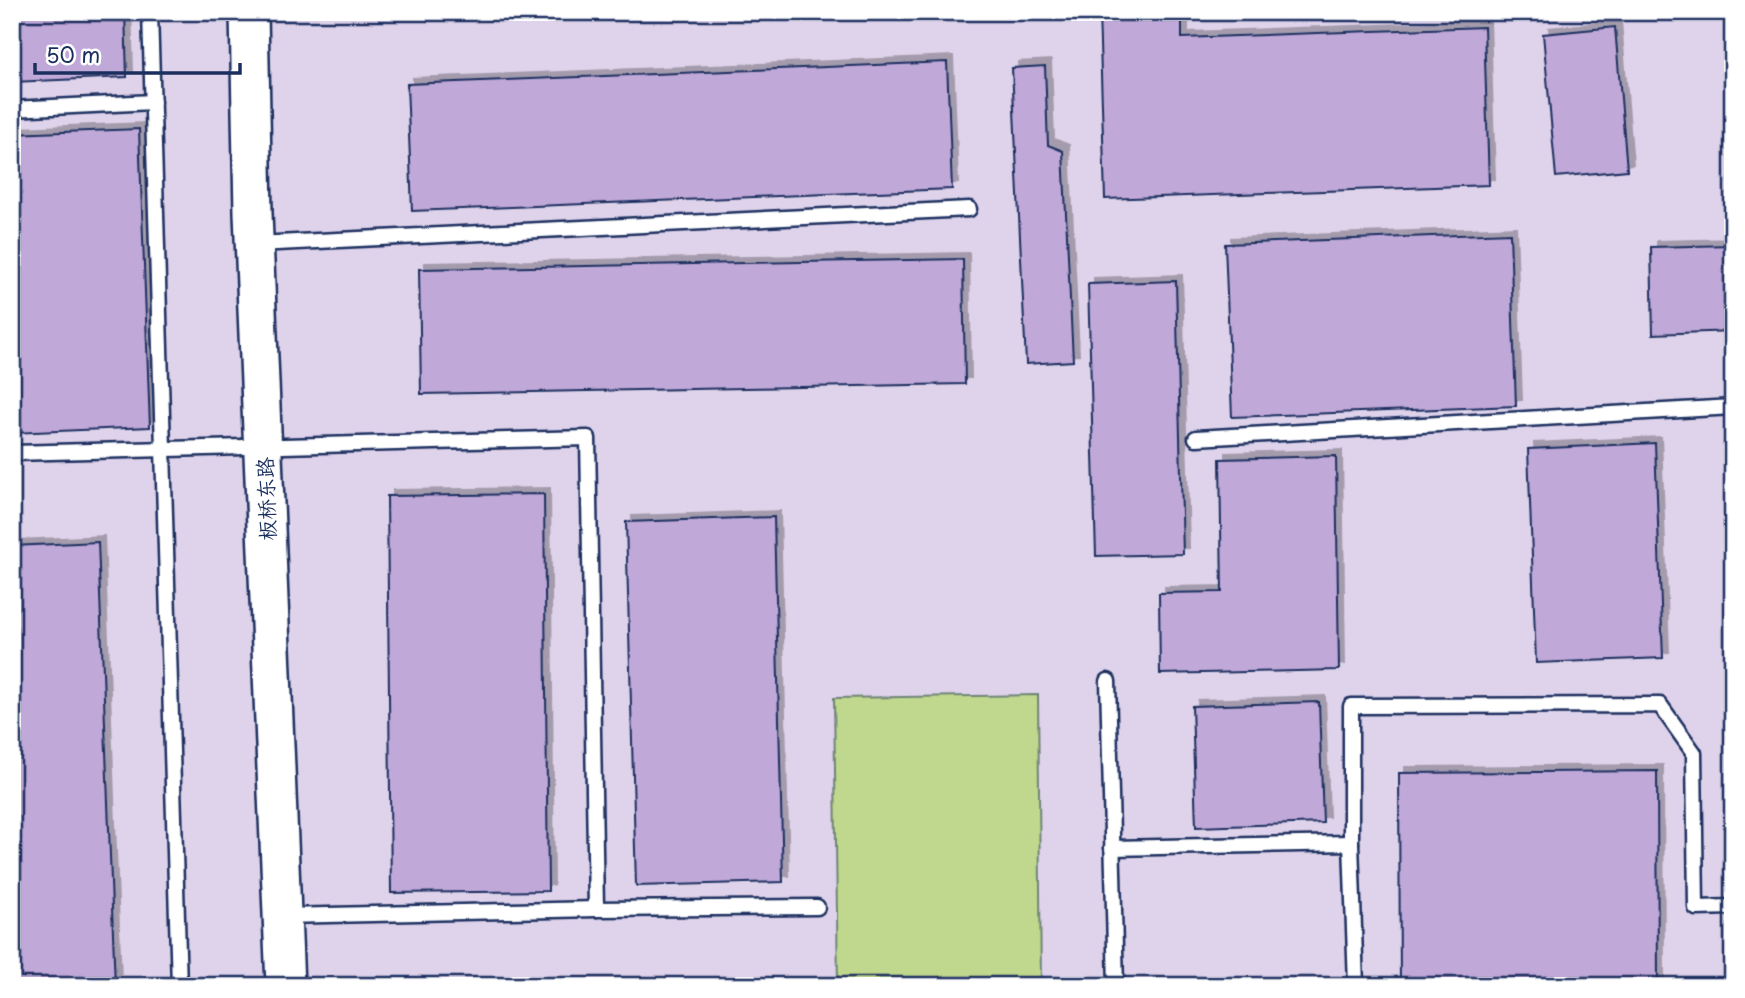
<svg xmlns="http://www.w3.org/2000/svg" width="1745" height="998" viewBox="0 0 1745 998" font-family="'Playpen Sans','LXGW WenKai TC',sans-serif">
  <defs>
    <filter id="shadow"><feDropShadow dx="6" dy="-6" stdDeviation="0" flood-color="#0004"/></filter>
  </defs>
  <rect width="100%" height="100%" fill="#ece5f3"/>
  <filter id="ink" filterUnits="userSpaceOnUse"><feTurbulence type="fractalNoise" baseFrequency=".0143" numOctaves="2"/><feDisplacementMap in="SourceGraphic" scale="14" xChannelSelector="R" yChannelSelector="G"/><feConvolveMatrix kernelMatrix="1 2 1 2 8 2 1 2 1" color-interpolation-filters="sRGB"/></filter>
  <g filter="url(#ink)">
    <rect fill="#dfd3eb" x="12" y="12" width="1721" height="974"/>
    <path fill="#c0d88e" stroke="#6e8476" stroke-width="2" d="M 1038,695 L 1041,986 L 838,986 L 834,698 Z"/>
    <g fill="#c0a9d8" stroke="#1b2f5e" stroke-width="2" filter="url(#shadow)">
      <path d="M 12,12 L 125,12 L 127,77 L 12,82 Z"/>
      <path d="M 1099,12 L 1182,12 L 1182,38 L 1484,27 L 1489,185 L 1105,199 Z"/>
      <path d="M 1615,27 L 1627,170 L 1556,177 L 1543,34 Z"/>
      <path d="M 947,62 L 952,189 L 412,211 L 407,84 Z"/>
      <path d="M 1045,66 L 1048,145 L 1063,151 L 1073,361 L 1026,364 L 1012,68 Z"/>
      <path d="M 139,129 L 150,427 L 12,433 L 12,134 Z"/>
      <path d="M 1510,233 L 1516,406 L 1232,417 L 1225,244 Z"/>
      <path d="M 1732,245 L 1733,331 L 1653,334 L 1651,247 Z"/>
      <path d="M 963,259 L 965,384 L 421,394 L 419,269 Z"/>
      <path d="M 1176,281 L 1183,554 L 1096,556 L 1088,284 Z"/>
      <path d="M 1655,443 L 1663,658 L 1536,663 L 1528,449 Z"/>
      <path d="M 1336,456 L 1339,670 L 1160,674 L 1159,593 L 1222,592 L 1220,459 Z"/>
      <path d="M 544,494 L 548,891 L 391,893 L 387,496 Z"/>
      <path d="M 774,517 L 783,882 L 636,886 L 626,522 Z"/>
      <path d="M 98,542 L 115,986 L 12,986 L 12,546 Z"/>
      <path d="M 1319,702 L 1323,823 L 1196,827 L 1192,706 Z"/>
      <path d="M 1657,771 L 1658,986 L 1400,986 L 1399,773 Z"/>
    </g>
    <g fill="none" stroke-linecap="round" stroke-linejoin="round">
      <defs>
        <g id="service">
          <path d="M 150,12 L 179,986"/>
          <path d="M 12,109 L 153,102"/>
          <path d="M 256,244 L 969,209"/>
          <path d="M 1196,438 L 1733,407"/>
          <path d="M 12,453 L 588,438 L 596,909 L 817,907"/>
          <path d="M 1108,681 L 1116,986"/>
          <path d="M 1112,848 L 1351,843"/>
          <path d="M 283,916 L 596,909"/>
          <path d="M 1356,986 L 1351,843 L 1351,706 L 1660,705 L 1694,753 L 1696,908 L 1733,907"/>
        </g>
        <path id="tertiary" d="M 249,12 L 253,213 L 285,986"/>
      </defs>
      <use href="#service" stroke="#1b2f5e" stroke-width="19"/>
      <use href="#tertiary" stroke="#1b2f5e" stroke-width="42"/>
      <use href="#service" stroke="#fff" stroke-width="14"/>
      <use href="#tertiary" stroke="#fff" stroke-width="37"/>
    </g>
  </g>
  <g text-anchor="middle" dominant-baseline="central" stroke-width="7" stroke-linejoin="round" paint-order="stroke">
    <g font-size="21" fill="#1b2f5e" stroke="#fff">
      <text transform="translate(265 499) rotate(-92)">板桥东路</text>
    </g>
  </g>
  <rect width="1745" height="998" fill="none" stroke="#fff" stroke-width="42"/>
  <rect x="21" y="21" width="1703" height="956" fill="none" stroke="#1b2f5e" stroke-width="2.5" filter="url(#ink)"/>
  <path d="M35 63v10h205v-10" fill="none" stroke="#1b2f5e" stroke-width="3.5"/>
  <text x="46" y="63" font-size="21" fill="#1b2f5e" stroke="#ffffff" stroke-width="5" paint-order="stroke">50 m</text>
</svg>
